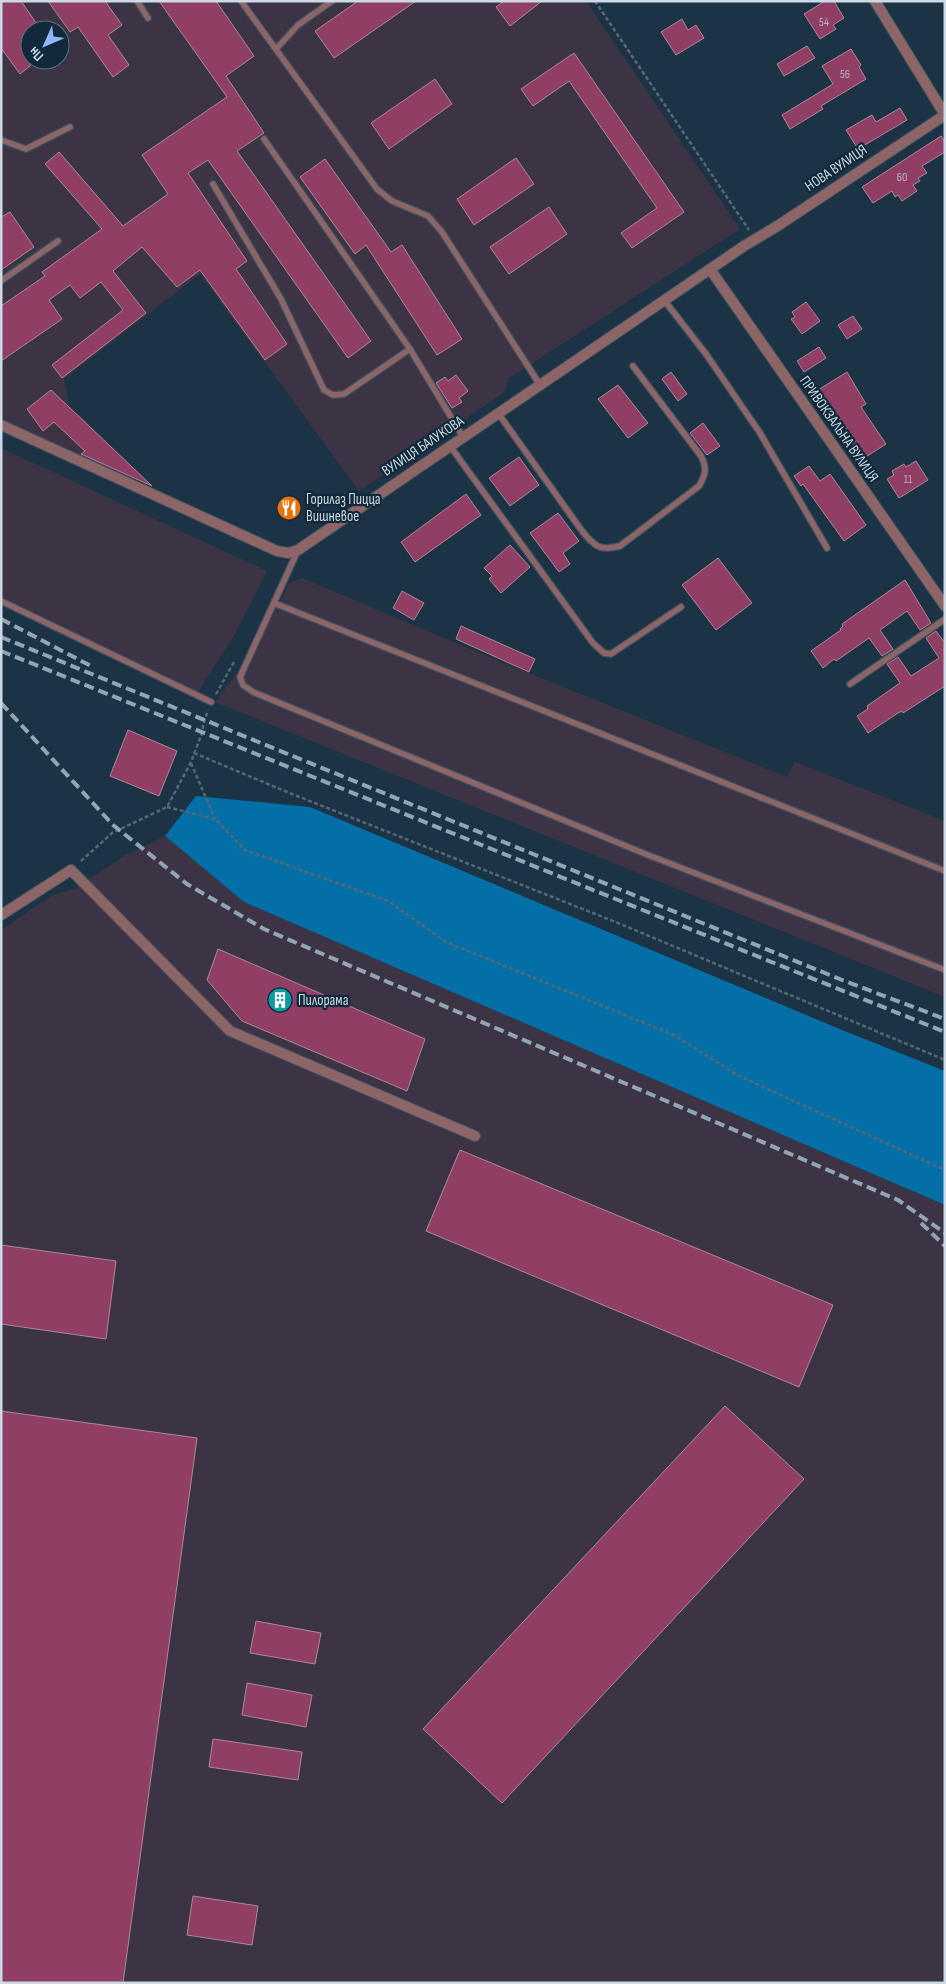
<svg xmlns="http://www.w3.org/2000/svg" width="946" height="1984" viewBox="0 0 946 1984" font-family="'Sofia Sans Condensed',sans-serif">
  <rect width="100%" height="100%" fill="#1b3345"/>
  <g fill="#3c3445" fill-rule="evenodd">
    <path d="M 1,1 L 586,1 L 740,229 L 508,379 L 505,392 L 359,491 L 200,274 L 64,379 L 69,405 L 142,475 L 133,483 L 1,419 ZM 30,30 L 60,30 L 60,60 L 30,60 Z"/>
    <path d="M 1,448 L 267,571 L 235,634 L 196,695 L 1,597 Z"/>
    <path d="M 302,578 L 501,662 L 787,777 L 795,762 L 945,821 L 945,997 L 215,702 L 255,649 L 290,582 Z"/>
    <path d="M 165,836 L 244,902 L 945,1205 L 945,1983 L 1,1983 L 1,930 L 52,895 L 74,889 L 126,855 Z"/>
  </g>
  <path fill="#046fa6" d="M 196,796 L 310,807 L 842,1030 L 945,1071 L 945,1205 L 244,902 L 165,836 Z"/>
  <g fill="#903e63" stroke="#ab8a96">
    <path d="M 1,1 L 21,1 L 41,30 L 30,30 L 30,66 L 20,74 L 1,48 Z"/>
    <path d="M 48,1 L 105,1 L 122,25 L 108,35 L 129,65 L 113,77 L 78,27 L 70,32 Z"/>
    <path d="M 159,1 L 216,1 L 254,56 L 226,76 L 264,133 L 237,151 L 371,341 L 348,358 L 208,160 L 188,173 L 247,261 L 236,269 L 287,344 L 265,360 L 200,270 L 177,287 L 142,247 L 113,271 L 146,313 L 62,378 L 52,365 L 123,310 L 101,282 L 80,298 L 70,285 L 49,300 L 62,319 L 1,361 L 1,306 L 45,276 L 42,272 L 102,229 L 45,164 L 59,152 L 123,226 L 168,194 L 142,155 L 227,97 Z"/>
    <path d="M 358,1 L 416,1 L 334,58 L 315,31 Z"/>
    <path d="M 504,1 L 542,1 L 510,26 L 496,7 Z"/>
    <path d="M 825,1 L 834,1 L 844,18 L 833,25 L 836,29 L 820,39 L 804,14 Z"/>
    <path d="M 682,19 L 688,30 L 696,25 L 704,38 L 676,55 L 661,32 Z"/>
    <path d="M 807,46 L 815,58 L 784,76 L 777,64 Z"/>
    <path d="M 851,49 L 861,65 L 859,67 L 866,79 L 821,106 L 823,109 L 790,129 L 782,115 L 833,84 L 822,66 Z"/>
    <path d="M 574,53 L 684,212 L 632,248 L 621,233 L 657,208 L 569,81 L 533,106 L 521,89 Z"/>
    <path d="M 435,79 L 452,104 L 389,149 L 371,123 Z"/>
    <path d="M 900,108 L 907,120 L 858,149 L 846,130 L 872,115 L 876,122 Z"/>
    <path d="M 941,136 L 945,142 L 945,152 L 922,166 L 927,173 L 918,178 L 920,181 L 913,185 L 917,191 L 902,201 L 898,195 L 895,197 L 892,191 L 873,203 L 862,187 Z"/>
    <path d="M 516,158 L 534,184 L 474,225 L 457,199 Z"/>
    <path d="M 325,159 L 391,252 L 402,245 L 462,339 L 437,355 L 366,245 L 355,254 L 300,177 Z"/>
    <path d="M 549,207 L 567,234 L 509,274 L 490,247 Z"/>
    <path d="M 10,212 L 34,247 L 1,270 L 1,217 Z"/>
    <path d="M 806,302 L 820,321 L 802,334 L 791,319 L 795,317 L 792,312 Z"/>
    <path d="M 853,316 L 862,329 L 847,339 L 838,325 Z"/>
    <path d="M 819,347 L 826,358 L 804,372 L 797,361 Z"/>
    <path d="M 671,372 L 687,394 L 678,401 L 662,379 Z"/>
    <path d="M 847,372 L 866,404 L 861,407 L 886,444 L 861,460 L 851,444 L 855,441 L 818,390 Z"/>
    <path d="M 456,375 L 468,391 L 459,398 L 462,402 L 452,408 L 436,383 L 445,377 L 448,381 Z"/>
    <path d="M 618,385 L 648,423 L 628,438 L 598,399 Z"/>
    <path d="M 51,390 L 152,486 L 81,454 L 85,451 L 54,422 L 43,431 L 27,409 Z"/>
    <path d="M 703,423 L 720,446 L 707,455 L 690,433 Z"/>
    <path d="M 519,457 L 539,485 L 510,506 L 489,478 Z"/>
    <path d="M 916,461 L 928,480 L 899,498 L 887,479 L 894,475 L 892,471 L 904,464 L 906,467 Z"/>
    <path d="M 809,466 L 820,481 L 830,474 L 866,525 L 844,541 L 803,484 L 801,486 L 794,476 Z"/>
    <path d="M 466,494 L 481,515 L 415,562 L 401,542 Z"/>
    <path d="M 558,513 L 579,541 L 563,553 L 570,564 L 559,572 L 530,533 Z"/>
    <path d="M 510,545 L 530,567 L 501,593 L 489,579 L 492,576 L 484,568 Z"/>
    <path d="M 718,558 L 752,603 L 716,630 L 682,585 Z"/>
    <path d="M 905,580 L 931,623 L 920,630 L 907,611 L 880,630 L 893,649 L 882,656 L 869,638 L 836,661 L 834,659 L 823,668 L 811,651 L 841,630 L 840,629 L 843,626 L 842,624 Z"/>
    <path d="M 402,591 L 424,603 L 414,620 L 393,608 Z"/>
    <path d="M 461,626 L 535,659 L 529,672 L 456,639 Z"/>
    <path d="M 936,631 L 945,643 L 945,686 L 903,713 L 902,711 L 898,713 L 868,733 L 857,716 L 868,709 L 867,706 L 900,683 L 887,664 L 898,657 L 911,676 L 939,658 L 926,638 Z"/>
    <path d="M 128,730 L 177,751 L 159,796 L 110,776 Z"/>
    <path d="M 218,949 L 425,1039 L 407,1091 L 242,1021 L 207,980 Z"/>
    <path d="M 460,1150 L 833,1305 L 799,1387 L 426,1231 Z"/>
    <path d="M 1,1245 L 116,1261 L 106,1339 L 1,1324 Z"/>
    <path d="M 725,1406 L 804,1479 L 502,1803 L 423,1729 Z"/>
    <path d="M 1,1411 L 197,1438 L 123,1983 L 1,1983 Z"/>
    <path d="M 256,1621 L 321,1633 L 315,1664 L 250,1653 Z"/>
    <path d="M 247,1683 L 312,1695 L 306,1727 L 242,1715 Z"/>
    <path d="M 213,1739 L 302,1752 L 298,1780 L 209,1767 Z"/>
    <path d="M 193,1896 L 258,1906 L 252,1945 L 187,1935 Z"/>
  </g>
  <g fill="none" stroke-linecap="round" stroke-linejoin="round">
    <defs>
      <g id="service">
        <path d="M 137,1 L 148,18"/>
        <path d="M 241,1 L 377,189 L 392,201 L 428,216 L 442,232 L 540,385"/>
        <path d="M 276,49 L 298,25 L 332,1"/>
        <path d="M 264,139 L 410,349 L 463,437"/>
        <path d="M 1,140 L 26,149 L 70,127"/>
        <path d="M 213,184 L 281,299 L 324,390 L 333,395 L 344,394 L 410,349"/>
        <path d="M 1,281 L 58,241"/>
        <path d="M 664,300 L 706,354 L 760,433 L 827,548"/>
        <path d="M 498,413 L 582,531 C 595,547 600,551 620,546 L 699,486 C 706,474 707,468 701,456 L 633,366"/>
        <path d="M 450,446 L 593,643 L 604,653 L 611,654 L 681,607"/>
        <path d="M 298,550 L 240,677 L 243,685 L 253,692 L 648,855 L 945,970"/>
        <path d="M 1,601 L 211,702"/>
        <path d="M 274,603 L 945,871"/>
        <path d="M 850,684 L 945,619"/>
      </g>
      <g id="minor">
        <path d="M 875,1 L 945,115"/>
        <path d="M 710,269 L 945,606"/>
        <path d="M 1,425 L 277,551 L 288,553 L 298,550 L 744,246 L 779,225 L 945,115"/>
        <path d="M 1,915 L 71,870 L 230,1031 L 475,1136"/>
      </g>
    </defs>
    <use href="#service" stroke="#3b5162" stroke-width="8"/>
    <use href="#minor" stroke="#3b5162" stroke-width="12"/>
    <g stroke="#536978" stroke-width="2.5" stroke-dasharray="4 2.5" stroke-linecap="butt">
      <path d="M 595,1 L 749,230"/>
      <path d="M 216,694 L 234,662"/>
      <path d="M 194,753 L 287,792 L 618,923 L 945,1060"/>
      <path d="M 191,763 L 215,819"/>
      <path d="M 167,807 L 215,819 L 245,850 L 388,901 L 446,942 L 674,1035 L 737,1075 L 945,1170"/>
      <path d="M 81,861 L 112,833 L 167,807 L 191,762 L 202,733 L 203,726 L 208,710"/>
    </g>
    <use href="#service" stroke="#8e6567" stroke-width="5.5"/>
    <use href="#minor" stroke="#8e6567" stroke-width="10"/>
    <g stroke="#93a5b2" stroke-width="4" stroke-dasharray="10 5" stroke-linecap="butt">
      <path d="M 1,619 L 91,666"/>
      <path d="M 1,637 L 842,980 L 945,1019"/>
      <path d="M 1,651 L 945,1032"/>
      <path d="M 1,703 L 113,825 L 187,884 L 264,929 L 898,1200 L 945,1233"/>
      <path d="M 921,1223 L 945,1246"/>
    </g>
  </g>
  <defs>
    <symbol id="restaurant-disc" viewBox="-11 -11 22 22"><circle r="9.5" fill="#e8710a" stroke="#11293a"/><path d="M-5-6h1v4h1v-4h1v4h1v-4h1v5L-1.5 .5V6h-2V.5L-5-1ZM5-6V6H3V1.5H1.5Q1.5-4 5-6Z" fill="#fff"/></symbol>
    <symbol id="building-disc" viewBox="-11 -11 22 22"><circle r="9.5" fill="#0f9aa8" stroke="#11293a"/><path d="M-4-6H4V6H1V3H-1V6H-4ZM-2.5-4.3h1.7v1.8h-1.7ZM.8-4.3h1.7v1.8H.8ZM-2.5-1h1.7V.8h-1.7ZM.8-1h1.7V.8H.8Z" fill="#fff"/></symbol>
  </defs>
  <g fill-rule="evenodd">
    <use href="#restaurant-disc" x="275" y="494" width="28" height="28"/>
    <use href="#building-disc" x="266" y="986" width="28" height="28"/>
  </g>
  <g text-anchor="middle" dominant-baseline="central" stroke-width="4.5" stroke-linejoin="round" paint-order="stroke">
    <g font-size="12" fill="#bcb3c4">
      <text x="824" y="22">54</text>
      <text x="845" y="74">56</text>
      <text x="902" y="177">60</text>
      <text x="908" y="479">11</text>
    </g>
    <g font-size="15" fill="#cbdae5" stroke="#11293a">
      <text transform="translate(836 168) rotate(-34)">НОВА ВУЛИЦЯ</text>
      <text transform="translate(839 429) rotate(55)">ПРИВОКЗАЛЬНА ВУЛИЦЯ</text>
      <text transform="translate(423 446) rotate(-34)">ВУЛИЦЯ БАЛУКОВА</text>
    </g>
    <g font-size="15" fill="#cbdae5" stroke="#11293a" text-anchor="start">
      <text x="306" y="499">Горилаз Пицца<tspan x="306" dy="17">Вишневое</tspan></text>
      <text x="298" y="1000">Пилорама</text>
    </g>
  </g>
  <rect width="946" height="1984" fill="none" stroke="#cbdae5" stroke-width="5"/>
  <g transform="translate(45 45) rotate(225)"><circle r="24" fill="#11293a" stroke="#5b707e"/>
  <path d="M0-4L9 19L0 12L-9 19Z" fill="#90b8fd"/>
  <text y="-8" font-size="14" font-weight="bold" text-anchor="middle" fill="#cbdae5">Пн</text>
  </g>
</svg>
